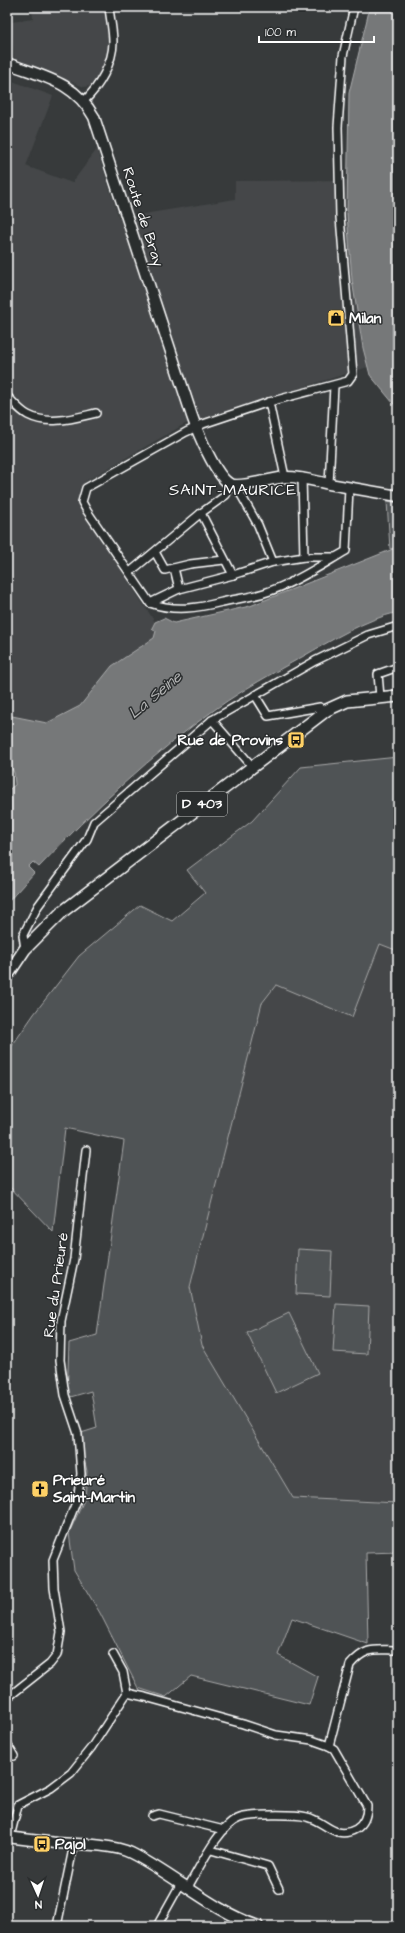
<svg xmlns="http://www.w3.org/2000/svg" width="405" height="1933" viewBox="0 0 405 1933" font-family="'Architects Daughter',sans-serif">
  <rect width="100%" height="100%" fill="#373a3b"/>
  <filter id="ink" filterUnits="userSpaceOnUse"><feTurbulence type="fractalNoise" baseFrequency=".025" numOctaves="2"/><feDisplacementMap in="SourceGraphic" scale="8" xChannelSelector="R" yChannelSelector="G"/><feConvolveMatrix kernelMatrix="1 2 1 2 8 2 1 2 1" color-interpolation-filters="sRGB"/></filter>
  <g filter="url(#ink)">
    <g fill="#444748">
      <path d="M 32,7 L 105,7 L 110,45 L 108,55 L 97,78 L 90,86 L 84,87 L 14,58 L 11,22 L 33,19 Z"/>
      <path d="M 7,79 L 53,96 L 26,166 L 72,183 L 97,149 L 119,218 L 235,199 L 235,181 L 347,180 L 347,214 L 352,280 L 363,348 L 368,367 L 185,424 L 86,481 L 80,488 L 78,497 L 79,506 L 155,622 L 152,627 L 156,631 L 154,638 L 112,666 L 80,706 L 47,723 L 7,715 Z"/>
      <path d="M 340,930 L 398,951 L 398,1503 L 293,1498 L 180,1329 L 262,1003 L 275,986 Z"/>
    </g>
    <g fill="#505354" stroke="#a8a9aa">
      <path d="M 387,501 L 398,503 L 398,547 L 390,549 Z"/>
      <path d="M 398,757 L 398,951 L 380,944 L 352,1017 L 276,985 L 262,1003 L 190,1287 L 202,1345 L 293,1498 L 398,1503 L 398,1552 L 366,1553 L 368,1644 L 292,1618 L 278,1655 L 318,1677 L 309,1705 L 191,1676 L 166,1697 L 138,1688 L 100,1613 L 74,1570 L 69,1533 L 85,1498 L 87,1471 L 78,1434 L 97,1428 L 91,1391 L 67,1398 L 69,1343 L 97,1335 L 124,1141 L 65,1128 L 53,1232 L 7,1184 L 7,1053 L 34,1014 L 79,956 L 140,905 L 172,921 L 205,893 L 187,870 L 252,821 L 301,767 Z"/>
      <path d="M 298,1249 L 332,1251 L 330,1296 L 296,1294 Z"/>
      <path d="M 336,1304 L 369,1306 L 367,1354 L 333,1352 Z"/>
      <path d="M 289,1313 L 318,1373 L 276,1393 L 247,1333 Z"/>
    </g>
    <g fill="#767879" stroke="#adaeaf">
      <path d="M 370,7 L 398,7 L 398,409 L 370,375 L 363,348 L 352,280 L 347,214 L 349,93 Z"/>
      <path d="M 398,547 L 398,612 C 364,620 332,640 302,657 C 273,673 244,689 217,708 C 152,754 93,810 39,867 L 33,862 L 28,867 L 34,873 L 7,903 L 7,791 L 15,785 L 14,773 L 7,757 L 7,715 L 47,723 L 80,706 L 112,666 L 154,638 L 156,631 L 152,628 L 155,622 L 164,618 L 174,623 L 250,606 Z"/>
    </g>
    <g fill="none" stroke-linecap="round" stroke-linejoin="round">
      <defs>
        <g id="street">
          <path d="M 84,101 C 99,87 113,63 113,42 C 113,30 110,18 109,7"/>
          <path d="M 7,396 C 13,402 20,411 28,415 C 49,426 74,418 96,413"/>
          <path d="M 269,402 L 285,477"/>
          <path d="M 302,477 L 304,557"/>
          <path d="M 235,484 L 258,525 L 273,562"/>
          <path d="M 329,484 L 334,386"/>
          <path d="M 201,513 L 233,575"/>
          <path d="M 155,552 L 165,570 L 190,564 L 224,560"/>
          <path d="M 174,568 L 179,589"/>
          <path d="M 130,572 L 201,513 L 226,495 L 231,484"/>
          <path d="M 150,603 L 87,511 L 82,502 L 86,488 L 186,432 L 203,424 L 269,402 L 348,381 L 353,374 L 340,217 L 338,127 L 343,56 L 354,7"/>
          <path d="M 150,603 C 175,612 198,608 222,602 C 236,599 251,597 264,593 C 293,584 320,566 346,551 L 349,488"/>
          <path d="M 150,603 L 179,589 L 233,575 L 273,562 L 304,557 L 335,557"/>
          <path d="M 255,695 L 268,716 L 320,707 L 324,713"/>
          <path d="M 380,697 L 378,674 L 398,667"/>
          <path d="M 212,720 L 252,766"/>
          <path d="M 25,949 L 23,935 L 38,906 L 87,839 L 94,822 L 212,720 L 315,661 L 368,635 L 398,626"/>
          <path d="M 113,1654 L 123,1672 L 127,1693"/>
          <path d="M 7,1698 L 50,1664 L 57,1655 L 61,1632 L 54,1588 L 53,1560 L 77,1500 L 81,1474 L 78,1434 L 65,1395 L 60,1360 L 61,1321 L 74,1259 L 86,1150"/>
          <path d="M 7,1744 L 14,1756"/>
          <path d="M 329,1746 L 350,1665 C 366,1646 375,1650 398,1650"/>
          <path d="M 152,1816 L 159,1814 L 224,1830"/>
          <path d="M 10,1837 L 18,1805 L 51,1788 L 71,1773 L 91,1748 L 127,1693 L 145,1697 L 243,1724 L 276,1735 L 312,1740 L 329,1746 L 334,1749 L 367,1806 C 367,1815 364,1824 356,1829 C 335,1841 325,1821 307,1817 C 295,1814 250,1814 240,1818 C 219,1825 199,1869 188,1887"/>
          <path d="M 211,1850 L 268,1866 L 279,1889"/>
          <path d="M 57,1926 L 74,1844"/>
          <path d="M 157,1926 L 181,1883"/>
        </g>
        <g id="secondary">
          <path d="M 7,63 C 43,77 74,81 94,117 L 192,416 C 197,431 216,477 230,484 C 241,489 274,477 287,477 C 302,477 315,481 329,484 C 352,488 375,492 398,496"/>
          <path d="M 7,1837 C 23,1839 39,1841 56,1843 C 76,1844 113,1844 131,1853 C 175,1875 211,1910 258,1926"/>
        </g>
        <path id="primary" d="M 7,976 L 25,949 L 62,912 L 327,710 L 347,701 L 398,696"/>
      </defs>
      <use href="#street" stroke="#fff" stroke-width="10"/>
      <use href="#secondary" stroke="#fff" stroke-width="13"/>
      <use href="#primary" stroke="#fff" stroke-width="14"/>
      <use href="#street" stroke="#2a2d2e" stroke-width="7"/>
      <use href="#secondary" stroke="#2a2d2e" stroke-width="10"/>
      <use href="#primary" stroke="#2a2d2e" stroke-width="11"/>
    </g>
  </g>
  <defs>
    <symbol id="shop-square" viewBox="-11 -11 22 22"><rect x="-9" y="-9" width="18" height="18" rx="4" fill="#ffd166" stroke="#2a2d2e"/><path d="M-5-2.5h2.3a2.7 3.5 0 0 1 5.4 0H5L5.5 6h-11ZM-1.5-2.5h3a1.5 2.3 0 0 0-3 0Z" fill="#111"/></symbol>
    <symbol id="bus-square" viewBox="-11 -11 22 22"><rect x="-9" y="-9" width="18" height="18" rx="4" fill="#ffd166" stroke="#2a2d2e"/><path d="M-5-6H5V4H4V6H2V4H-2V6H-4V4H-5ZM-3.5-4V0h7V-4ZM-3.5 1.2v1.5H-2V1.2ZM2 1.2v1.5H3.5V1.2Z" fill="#111"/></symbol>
    <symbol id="church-square" viewBox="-11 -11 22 22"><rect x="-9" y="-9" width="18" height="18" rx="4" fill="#ffd166" stroke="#2a2d2e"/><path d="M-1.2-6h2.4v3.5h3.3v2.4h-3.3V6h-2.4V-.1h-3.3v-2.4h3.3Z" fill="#111"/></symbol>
  </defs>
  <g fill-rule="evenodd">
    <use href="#shop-square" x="326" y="308" width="20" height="20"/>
    <use href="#bus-square" x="286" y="730" width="20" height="20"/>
    <use href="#church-square" x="30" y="1479" width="20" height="20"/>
    <use href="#bus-square" x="32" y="1834" width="20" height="20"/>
  </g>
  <g text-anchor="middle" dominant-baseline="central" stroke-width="3" stroke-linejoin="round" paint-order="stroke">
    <rect fill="#2a2d2e" stroke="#bfc0c0" stroke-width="1" x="177" y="792" width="50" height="24" rx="3"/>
    <g font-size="14" font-weight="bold" fill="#fff">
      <text x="202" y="804">D 403</text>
    </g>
    <g font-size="15" fill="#fff" stroke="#2a2d2e">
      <text transform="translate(143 217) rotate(72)">Route de Bray</text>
      <text transform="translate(56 1285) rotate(-82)">Rue du Prieuré</text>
    </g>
    <g font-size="15" font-weight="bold" fill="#fff" stroke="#2a2d2e" text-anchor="start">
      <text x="349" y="318">Milan</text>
      <text x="283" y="740" text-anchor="end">Rue de Provins</text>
      <text x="53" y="1480">Prieuré<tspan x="53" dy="17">Saint-Martin</tspan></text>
      <text x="55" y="1844">Pajol</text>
    </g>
    <g font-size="16" letter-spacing="1" fill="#fff" stroke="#2a2d2e">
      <text x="233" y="490">SAINT-MAURICE</text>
    </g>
    <g font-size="16" font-style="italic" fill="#b4b5b5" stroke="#2a2d2e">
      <text transform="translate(155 695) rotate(-40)">La Seine</text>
    </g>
  </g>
  <rect width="405" height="1933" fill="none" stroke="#2a2d2e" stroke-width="24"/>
  <rect x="12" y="12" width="381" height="1909" fill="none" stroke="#fff" stroke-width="1.5" filter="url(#ink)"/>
  <g transform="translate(38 1895) rotate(177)" stroke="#2a2d2e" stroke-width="3" paint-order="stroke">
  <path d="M0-3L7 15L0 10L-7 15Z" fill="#ffffff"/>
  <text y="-6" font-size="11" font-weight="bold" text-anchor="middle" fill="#ffffff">N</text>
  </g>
  <path d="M259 36v6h115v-6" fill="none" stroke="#ffffff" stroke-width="2"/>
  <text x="265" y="36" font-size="12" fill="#ffffff" stroke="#2a2d2e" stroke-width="3" paint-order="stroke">100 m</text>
</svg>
